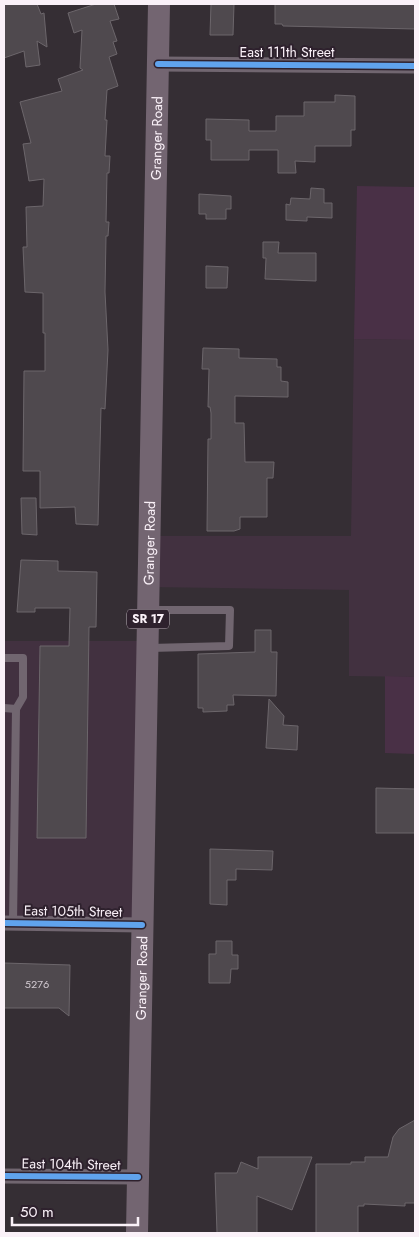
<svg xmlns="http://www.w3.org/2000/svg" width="419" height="1237" viewBox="0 0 419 1237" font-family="Jost,sans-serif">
  <rect width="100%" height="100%" fill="#352e34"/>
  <g fill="#423140">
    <path d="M 354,339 L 415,340 L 415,677 L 349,676 L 349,590 L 149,587 L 150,536 L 351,536 Z"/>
    <path d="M 4,641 L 148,641 L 142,925 L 4,923 Z"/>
  </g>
  <g fill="#493046">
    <path d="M 357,186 L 415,187 L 415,340 L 354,339 Z"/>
    <path d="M 385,676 L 415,677 L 415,754 L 385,753 Z"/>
  </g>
  <g fill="#4f494e" stroke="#6c666b">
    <path d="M 4,4 L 37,4 L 41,14 L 44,13 L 47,47 L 37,41 L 40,65 L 26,67 L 24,51 L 4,58 Z"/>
    <path d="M 96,4 L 114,4 L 119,19 L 110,21 L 117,41 L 113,42 L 117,54 L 109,57 L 118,86 L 107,90 L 105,120 L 107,120 L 105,156 L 110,156 L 109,173 L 107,173 L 106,222 L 109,222 L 108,236 L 106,236 L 105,292 L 108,350 L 105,409 L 101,408 L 98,525 L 76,524 L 75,507 L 40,508 L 40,471 L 23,471 L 24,371 L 45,371 L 45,333 L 43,333 L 43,293 L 25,292 L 23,247 L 27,247 L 26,207 L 43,206 L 44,179 L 29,181 L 23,144 L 31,143 L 20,102 L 62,91 L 58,79 L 83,70 L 80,68 L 82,30 L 74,33 L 68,13 Z"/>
    <path d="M 211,4 L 234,4 L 233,35 L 210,35 Z"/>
    <path d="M 275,4 L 415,4 L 415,29 L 283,26 L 282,24 L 275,24 Z"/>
    <path d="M 335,95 L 355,96 L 355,130 L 351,130 L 351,146 L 315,146 L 315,162 L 295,161 L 296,173 L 278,173 L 278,150 L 249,150 L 249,160 L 211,160 L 211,140 L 206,140 L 206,119 L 249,120 L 249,131 L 276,131 L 276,116 L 304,116 L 304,102 L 335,102 Z"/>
    <path d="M 311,188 L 324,189 L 324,203 L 332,203 L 332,218 L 307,217 L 307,221 L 286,220 L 286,204 L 290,205 L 291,198 L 310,199 Z"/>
    <path d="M 199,194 L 231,196 L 231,209 L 226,209 L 226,219 L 206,219 L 206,214 L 199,214 Z"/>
    <path d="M 263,242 L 279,242 L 278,253 L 316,253 L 316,281 L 265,279 L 266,258 L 263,258 Z"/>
    <path d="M 206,266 L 228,267 L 227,288 L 206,288 Z"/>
    <path d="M 203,348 L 239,349 L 239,358 L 277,359 L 277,367 L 281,367 L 281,381 L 288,382 L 288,397 L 235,396 L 235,423 L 244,423 L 245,462 L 274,462 L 273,478 L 267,478 L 267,517 L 240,517 L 240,529 L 234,531 L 207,531 L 208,439 L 211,439 L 211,413 L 210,407 L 208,407 L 209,369 L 202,369 Z"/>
    <path d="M 21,498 L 36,498 L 37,535 L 22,534 Z"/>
    <path d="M 21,560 L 58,561 L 58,571 L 97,572 L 96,627 L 89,627 L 86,838 L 37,838 L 40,646 L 69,646 L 70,608 L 35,608 L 35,612 L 17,612 Z"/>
    <path d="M 255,630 L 271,630 L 271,652 L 277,652 L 276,696 L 233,695 L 234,705 L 227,705 L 227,711 L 203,712 L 203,708 L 198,708 L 198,654 L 255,652 Z"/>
    <path d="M 269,699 L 284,716 L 283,725 L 298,726 L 297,750 L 266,748 Z"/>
    <path d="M 376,788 L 415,789 L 415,833 L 376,833 Z"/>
    <path d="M 210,849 L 273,851 L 272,870 L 236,869 L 236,880 L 227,880 L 227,905 L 210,904 Z"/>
    <path d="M 216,941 L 232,941 L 232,955 L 238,955 L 238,969 L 231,969 L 230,983 L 209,983 L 209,954 L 216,954 Z"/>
    <path d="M 4,963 L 70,965 L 69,1016 L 59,1008 L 4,1008 Z"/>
    <path d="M 415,1120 L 415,1203 L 405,1203 L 405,1206 L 364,1204 L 364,1206 L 358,1206 L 358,1233 L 316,1233 L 316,1164 L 351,1164 L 351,1162 L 365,1162 L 365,1157 L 388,1157 L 393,1137 L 399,1129 Z"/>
    <path d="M 258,1157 L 312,1157 L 292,1210 L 257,1196 L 257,1233 L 217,1233 L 215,1173 L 237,1173 L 241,1162 L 258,1169 Z"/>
  </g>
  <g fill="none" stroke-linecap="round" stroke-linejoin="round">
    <g stroke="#716670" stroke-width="8">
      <path d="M 150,610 L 230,610 L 229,646 L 150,648"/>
      <path d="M 4,658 L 23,658 L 23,697 L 16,709"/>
      <path d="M 4,708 L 16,709 L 13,923"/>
    </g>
    <g stroke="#716670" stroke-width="15">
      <path d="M 158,64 L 415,66"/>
      <path d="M 4,923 L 142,925"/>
      <path d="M 4,1176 L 138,1177"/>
    </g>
    <path stroke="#736571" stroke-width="22" id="s1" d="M 137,1233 L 159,4"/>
    <defs>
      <g id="cycleway">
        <path d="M 158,64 L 415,66"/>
        <path d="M 4,923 L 142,925"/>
        <path d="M 4,1176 L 138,1177"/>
      </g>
    </defs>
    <use href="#cycleway" stroke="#2e212d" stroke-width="9"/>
    <use href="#cycleway" stroke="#60a3ed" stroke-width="6"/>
  </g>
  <g text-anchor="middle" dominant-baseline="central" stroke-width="4" stroke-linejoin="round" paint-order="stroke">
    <g font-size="11" fill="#cfc7ce">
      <text x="37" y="984">5276</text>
    </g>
    <rect fill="#2e212d" stroke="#bdb3bb" stroke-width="1" x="127" y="609.5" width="42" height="19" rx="4"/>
    <g font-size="12" font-weight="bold" fill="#faf1f8">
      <text x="148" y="619">SR 17</text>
    </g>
    <g font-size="14" fill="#faf1f8" stroke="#2e212d">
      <text x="287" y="52">East 111th Street</text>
      <text stroke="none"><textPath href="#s1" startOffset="1095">Granger Road</textPath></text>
      <text stroke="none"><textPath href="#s1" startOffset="690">Granger Road</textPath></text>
      <text transform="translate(73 911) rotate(1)">East 105th Street</text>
      <text stroke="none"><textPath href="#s1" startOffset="255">Granger Road</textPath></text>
      <text transform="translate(71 1164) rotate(1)">East 104th Street</text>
    </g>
  </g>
  <rect width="419" height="1237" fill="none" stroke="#faf1f8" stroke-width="10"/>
  <path d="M12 1217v8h126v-8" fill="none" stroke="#faf1f8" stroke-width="2.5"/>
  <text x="20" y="1217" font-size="15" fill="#faf1f8" stroke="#2e212d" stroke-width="4" paint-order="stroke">50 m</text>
</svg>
